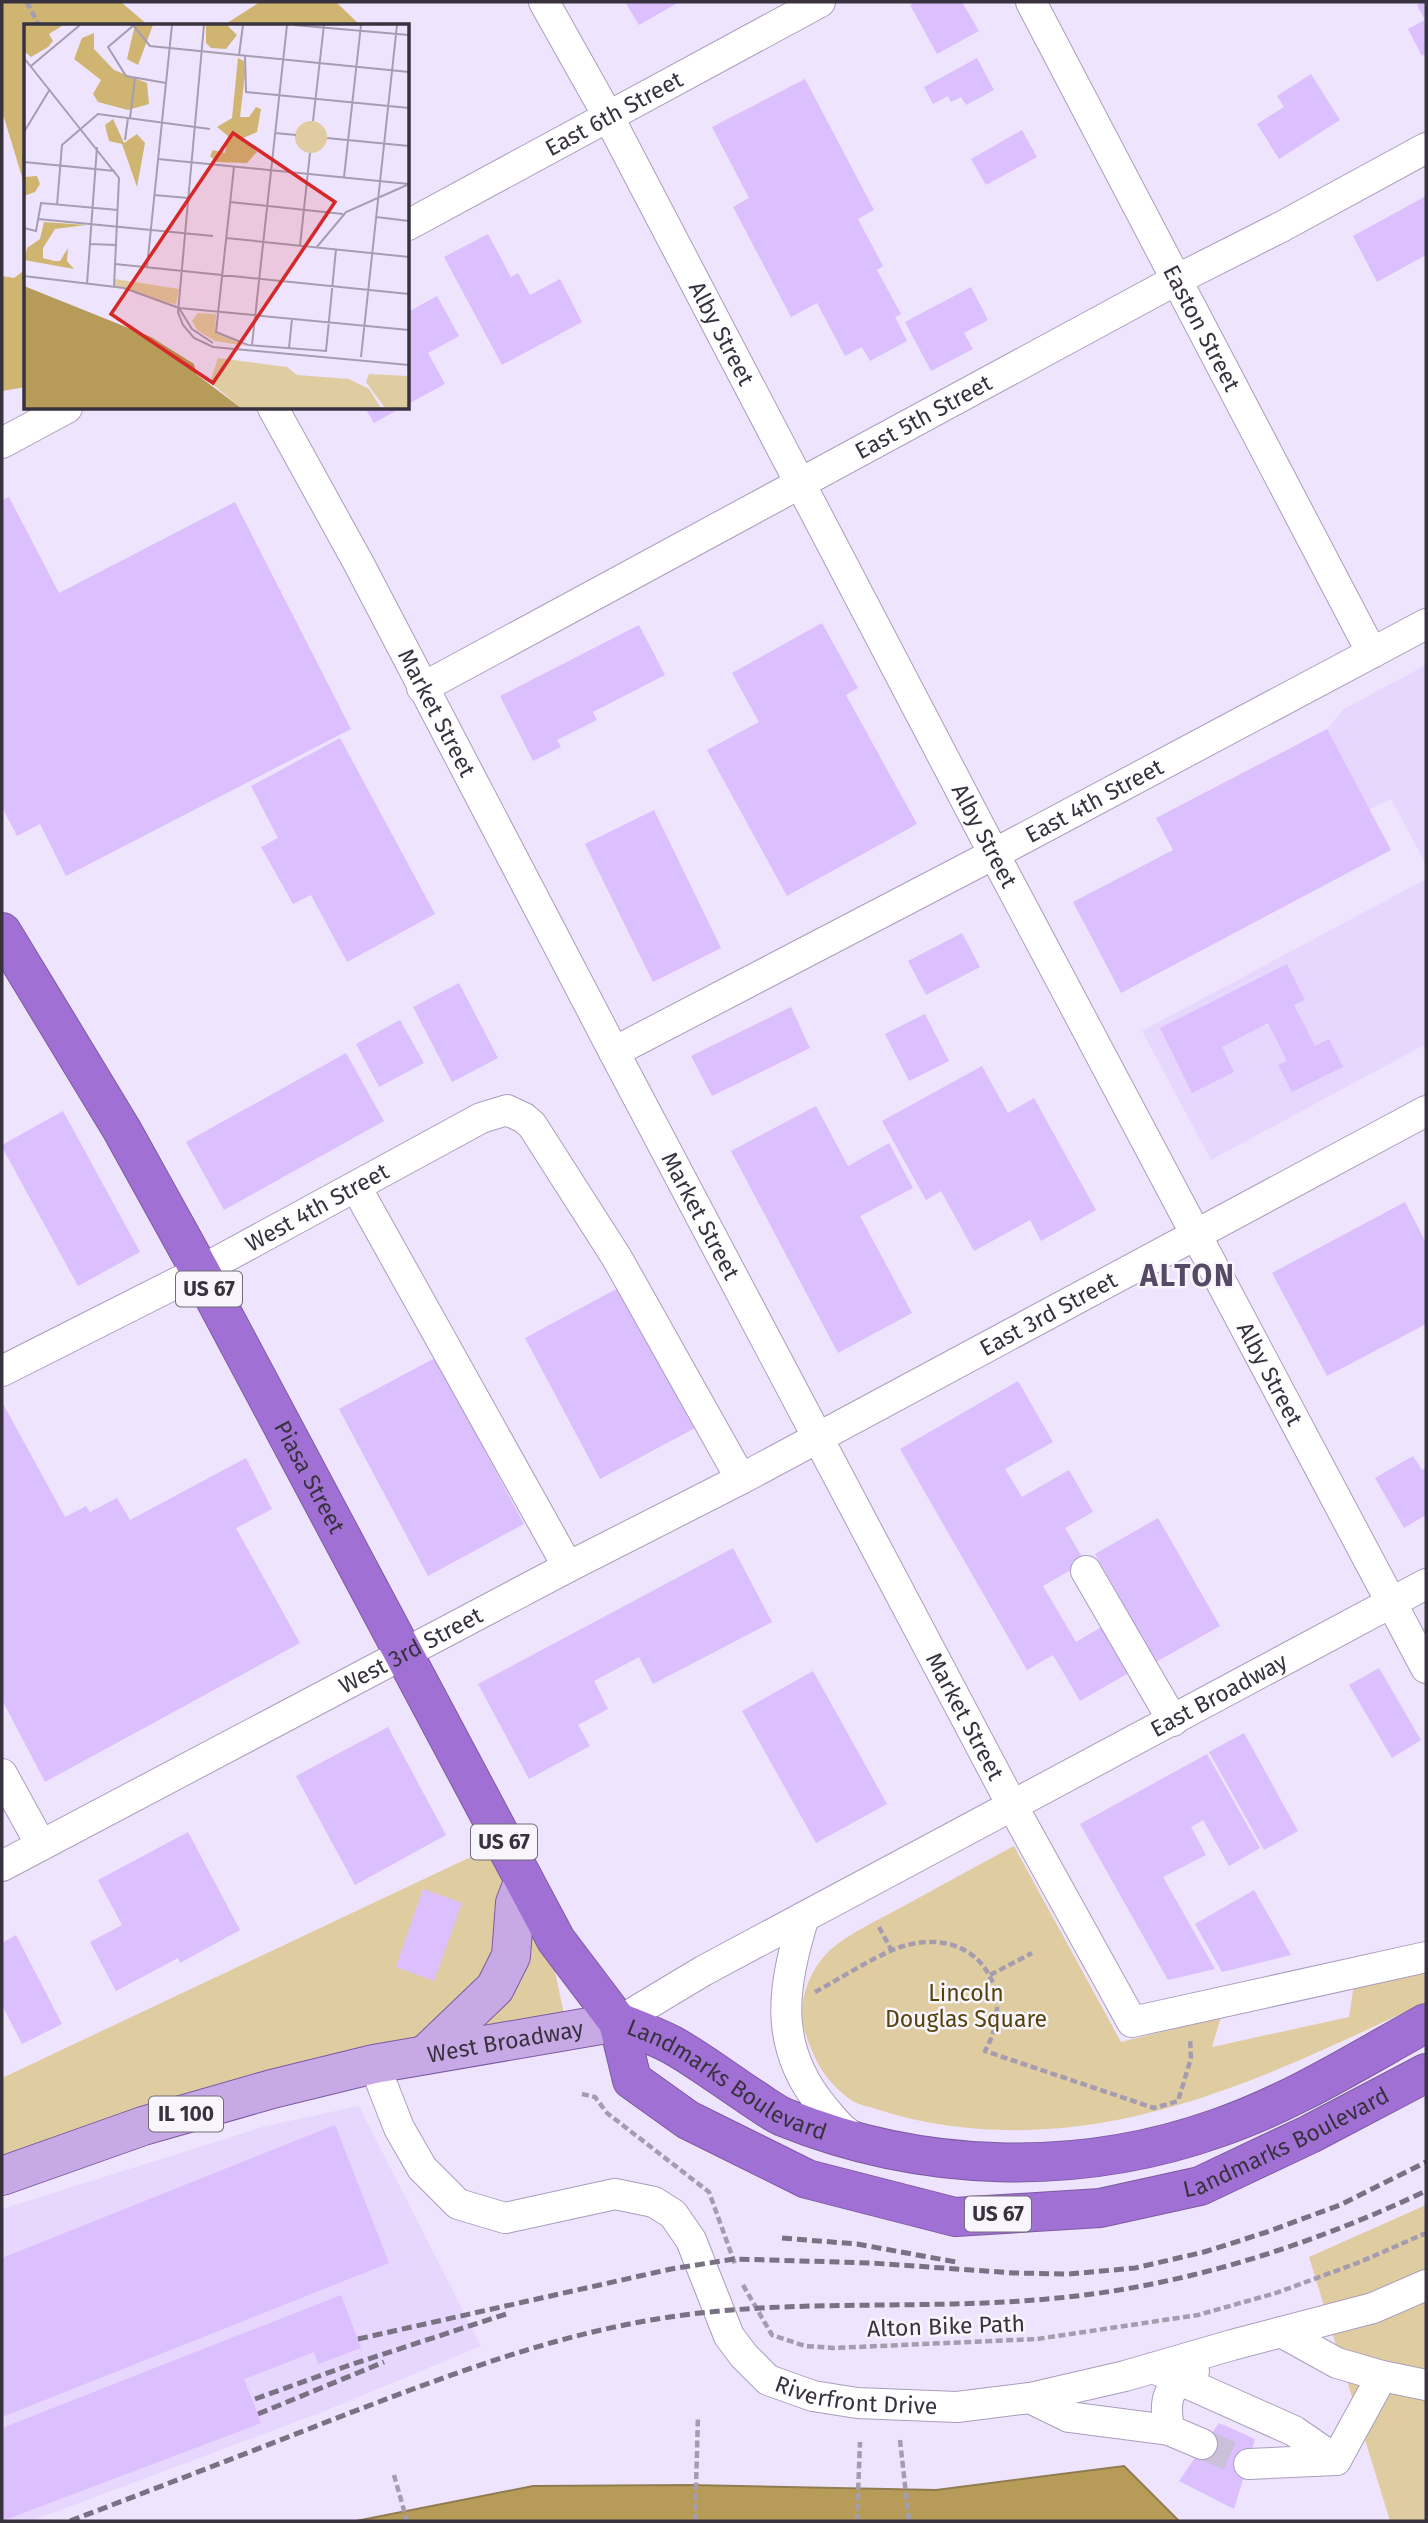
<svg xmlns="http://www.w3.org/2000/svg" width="1428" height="2523" viewBox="0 0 1428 2523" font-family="'Fira Sans',sans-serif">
  <rect width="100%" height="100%" fill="#efe4fe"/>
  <g fill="#e7d6fe">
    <path d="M 1426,665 L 1426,864 L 1391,799 L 1369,810 L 1327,729 L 1344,709 Z"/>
    <path d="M 1426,879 L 1426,1044 L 1211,1160 L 1142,1031 Z"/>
    <path d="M 359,2106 L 481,2346 L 325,2411 L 31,2521 L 2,2521 L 2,2209 L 266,2126 Z"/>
  </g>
  <g fill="#dfcda1">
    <path d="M 496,1845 L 551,1952 L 565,2019 L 2,2164 L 2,2078 Z"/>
    <path d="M 1014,1846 L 1121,2042 L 1221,2017 L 1212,2047 L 1349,2017 L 1354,1984 L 1426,1969 L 1426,2002 C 1307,2058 1182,2120 1048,2129 C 992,2133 930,2127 876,2109 C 868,2106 858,2105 851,2100 C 825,2081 815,2062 805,2032 C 796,2004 809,1970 830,1950 C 851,1932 878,1920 902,1907 C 939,1887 976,1866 1014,1846 Z"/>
    <path d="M 1426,2205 L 1426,2521 L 1390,2521 L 1309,2257 Z"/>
  </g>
  <g fill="#cfb571">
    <path d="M 2,2 L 121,2 L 149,26 L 26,26 L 26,190 L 2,111 Z"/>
    <path d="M 260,2 L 336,2 L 358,23 L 357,26 L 215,26 L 224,25 Z"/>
    <path d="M 26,269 L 26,387 L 2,391 L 2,276 L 14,278 Z"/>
  </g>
  <path fill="#b69c58" stroke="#907c50" stroke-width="2" d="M 1124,2466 L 1179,2521 L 356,2521 L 533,2486 L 689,2485 L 936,2490 Z"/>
  <g fill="#dbbfff">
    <path d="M 625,2 L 679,2 L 639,25 Z"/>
    <path d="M 916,2 L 962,2 L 979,31 L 937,54 L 910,5 Z"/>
    <path d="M 1422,2 L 1426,2 L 1426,53 L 1422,56 L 1408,29 L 1425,20 L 1417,5 Z"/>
    <path d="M 977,58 L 994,90 L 966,105 L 961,97 L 951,102 L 948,96 L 933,104 L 924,87 Z"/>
    <path d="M 1311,74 L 1340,120 L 1279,159 L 1257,124 L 1284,107 L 1277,96 Z"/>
    <path d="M 805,79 L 874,210 L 858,219 L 883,266 L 877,270 L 901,314 L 895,317 L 907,341 L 870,361 L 862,347 L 845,356 L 817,303 L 791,317 L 733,207 L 749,198 L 712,127 Z"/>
    <path d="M 1022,130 L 1037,157 L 986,185 L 971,159 Z"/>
    <path d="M 1426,196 L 1426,255 L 1377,282 L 1353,236 Z"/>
    <path d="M 488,234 L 511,277 L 518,273 L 530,295 L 560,279 L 582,322 L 502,365 L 444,257 Z"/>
    <path d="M 971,287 L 988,320 L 964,333 L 973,349 L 931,371 L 905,322 Z"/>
    <path d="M 437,296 L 459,336 L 428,353 L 445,384 L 408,404 L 408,312 Z"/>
    <path d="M 365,408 L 401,408 L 374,423 Z"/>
    <path d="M 9,497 L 59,593 L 235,502 L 351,729 L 66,876 L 40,824 L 17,836 L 2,807 L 2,500 Z"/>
    <path d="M 822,623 L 858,688 L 846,695 L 917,824 L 787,896 L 707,750 L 759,722 L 732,673 Z"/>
    <path d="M 639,625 L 665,675 L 593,712 L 597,720 L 557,740 L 561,747 L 533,761 L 500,696 Z"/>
    <path d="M 1327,729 L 1391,850 L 1121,993 L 1073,902 L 1173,850 L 1156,818 Z"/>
    <path d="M 340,738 L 435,914 L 347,962 L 311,895 L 293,904 L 261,847 L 278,838 L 251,786 Z"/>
    <path d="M 654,810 L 721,948 L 653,982 L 585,844 Z"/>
    <path d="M 962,933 L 980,967 L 926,995 L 908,961 Z"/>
    <path d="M 1287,964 L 1305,1000 L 1294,1005 L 1315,1046 L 1329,1039 L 1343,1067 L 1292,1092 L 1278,1065 L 1287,1061 L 1268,1023 L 1222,1047 L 1234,1072 L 1192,1093 L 1160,1028 Z"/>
    <path d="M 459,983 L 498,1058 L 452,1082 L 413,1007 Z"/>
    <path d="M 791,1007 L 810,1048 L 712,1096 L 691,1056 Z"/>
    <path d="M 925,1014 L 949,1061 L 909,1081 L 885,1034 Z"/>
    <path d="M 400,1020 L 424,1063 L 379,1087 L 356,1044 Z"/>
    <path d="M 346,1053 L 384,1121 L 224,1210 L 186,1142 Z"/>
    <path d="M 982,1066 L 1008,1113 L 1034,1098 L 1096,1210 L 1041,1241 L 1030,1220 L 974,1251 L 941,1191 L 926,1200 L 882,1121 Z"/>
    <path d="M 816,1106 L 848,1166 L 889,1143 L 913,1188 L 860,1216 L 912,1313 L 838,1353 L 731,1151 Z"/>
    <path d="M 63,1111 L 140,1252 L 78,1286 L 2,1147 L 2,1145 Z"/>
    <path d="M 1405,1202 L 1426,1243 L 1426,1324 L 1327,1376 L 1272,1273 Z"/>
    <path d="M 620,1287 L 695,1428 L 600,1479 L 525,1338 Z"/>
    <path d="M 435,1358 L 524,1524 L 428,1576 L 339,1409 Z"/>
    <path d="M 1018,1381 L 1053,1442 L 1005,1469 L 1022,1497 L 1069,1470 L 1093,1512 L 1065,1528 L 1085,1562 L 1043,1586 L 1076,1642 L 1110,1622 L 1137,1668 L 1080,1701 L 1053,1655 L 1027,1670 L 900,1449 Z"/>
    <path d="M 2,1402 L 65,1517 L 86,1506 L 90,1512 L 117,1498 L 130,1520 L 246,1458 L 272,1509 L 236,1528 L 300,1643 L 45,1782 L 2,1700 Z"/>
    <path d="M 1413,1456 L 1422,1470 L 1426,1468 L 1426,1515 L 1404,1528 L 1375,1478 Z"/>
    <path d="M 1158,1518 L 1220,1626 L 1147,1667 L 1113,1609 L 1123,1603 L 1095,1554 Z"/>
    <path d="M 733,1548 L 772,1622 L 653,1684 L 639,1657 L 594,1681 L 608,1709 L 578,1725 L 590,1746 L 529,1779 L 478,1684 Z"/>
    <path d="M 1379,1668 L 1421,1740 L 1392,1758 L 1349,1685 Z"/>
    <path d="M 813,1671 L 887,1804 L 816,1843 L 742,1711 Z"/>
    <path d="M 388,1727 L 446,1835 L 355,1885 L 296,1776 Z"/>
    <path d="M 1244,1733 L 1298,1831 L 1264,1850 L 1209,1752 Z"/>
    <path d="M 1207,1754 L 1260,1848 L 1229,1866 L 1203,1820 L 1191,1827 L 1206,1855 L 1163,1877 L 1215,1969 L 1168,1980 L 1080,1824 Z"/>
    <path d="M 188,1832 L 240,1930 L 180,1963 L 178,1958 L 116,1991 L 90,1942 L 122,1925 L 98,1880 Z"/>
    <path d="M 423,1889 L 462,1903 L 434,1981 L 396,1967 Z"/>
    <path d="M 1254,1890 L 1291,1955 L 1222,1972 L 1195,1924 Z"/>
    <path d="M 16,1935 L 62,2024 L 22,2044 L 2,2005 L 2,1943 Z"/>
    <path d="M 335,2125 L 389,2263 L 2,2417 L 2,2258 Z"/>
    <path d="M 341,2295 L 361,2348 L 318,2364 L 314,2352 L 244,2379 L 261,2423 L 2,2521 L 2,2428 Z"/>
    <path d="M 1219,2423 L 1255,2439 L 1234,2509 L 1179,2481 Z"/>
  </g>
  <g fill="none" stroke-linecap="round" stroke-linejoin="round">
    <path stroke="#cac0d8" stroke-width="30" stroke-dasharray="30 15" stroke-linecap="butt" d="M 1202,2444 L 1249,2464"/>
    <defs>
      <g id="minor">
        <path id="s1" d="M 544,2 L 608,116 L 994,854 L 1426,1668"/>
        <path id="s2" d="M 1031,2 L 1372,653"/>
        <path id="s3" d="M 408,225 L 820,2"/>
        <path id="s4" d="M 273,408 L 359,564 L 614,1052 L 1013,1807 L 1132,2022 L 1426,1957"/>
        <path d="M 2,443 L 67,408"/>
        <path id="s5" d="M 422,688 L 1176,280 L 1281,227 L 1426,148"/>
        <path id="s6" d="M 614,1052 L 994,854 L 1426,624"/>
        <path d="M 356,1187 L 568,1567"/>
        <path id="s7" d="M 2,1371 L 200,1271 L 481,1118 L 507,1110 L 524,1118 L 532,1125 L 617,1258 L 741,1479"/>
        <path d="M 1086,1571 L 1173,1721"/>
        <path d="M 2,1774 L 41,1845"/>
        <path id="s8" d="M 2,1866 L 568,1567 L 741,1479 L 1426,1111"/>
        <path d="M 804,1917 C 782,1986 773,2046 822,2106 C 833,2119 841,2131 857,2139"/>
        <path id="s9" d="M 618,2022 L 703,1971 L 1426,1584"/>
        <path id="s10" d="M 374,2064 L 399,2128 L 422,2168 L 458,2204 L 505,2218 L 615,2194 L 654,2202 L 673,2214 L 691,2240 L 729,2336 L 744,2356 L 768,2380 L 813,2396 L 857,2403 L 957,2407 L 1030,2398 L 1125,2376 L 1232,2345 L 1373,2308 L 1426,2285"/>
        <path d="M 1281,2332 L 1337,2363 L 1382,2376 L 1426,2385"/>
        <path d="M 1153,2368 L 1294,2431 L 1336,2460"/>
        <path d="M 1030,2398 L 1069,2417 L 1169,2430 L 1202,2444"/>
        <path d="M 1169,2430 C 1164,2398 1166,2389 1194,2371"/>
        <path d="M 1249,2464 L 1336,2460 L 1382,2376"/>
      </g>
      <g id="major">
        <path d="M 425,2055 L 495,1988 L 511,1956 L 515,1903 L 524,1880"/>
        <path id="s11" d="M 2,2176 L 143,2126 L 272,2089 L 374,2064 L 618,2022"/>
      </g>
      <g id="highway">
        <path id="s12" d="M 2,932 L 122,1130 L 200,1271 L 556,1940 L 618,2022 L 632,2080 L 688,2120 L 807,2179 L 955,2217 L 1100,2208 L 1200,2186 L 1310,2134 L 1426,2073"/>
        <path id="s13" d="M 618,2022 C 636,2029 655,2036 672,2045 C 699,2060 725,2080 751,2097 C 762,2104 772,2112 783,2117 C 921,2173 1077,2178 1218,2128 C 1291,2103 1359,2060 1426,2023"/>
      </g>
    </defs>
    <use href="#minor" stroke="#aa9dbc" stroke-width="32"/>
    <use href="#major" stroke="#7c5aa0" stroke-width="40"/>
    <use href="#highway" stroke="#7c5aa0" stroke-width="40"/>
    <g stroke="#a59cb0" stroke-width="4.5" stroke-dasharray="7 3.5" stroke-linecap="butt">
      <path d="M 27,2 L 39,26"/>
      <path d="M 879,1927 L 892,1951"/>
      <path d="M 990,1975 L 1032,1953"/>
      <path d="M 815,1992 C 840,1979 882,1951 907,1945 C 977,1927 1019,1990 985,2051 L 1154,2108 L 1178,2101 L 1191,2058 L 1190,2038"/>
      <path d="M 582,2094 L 595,2097 L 607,2113 L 709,2192 L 735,2264"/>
      <path d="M 743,2285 L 772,2335 L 805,2346 L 834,2348 L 1037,2339 L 1198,2315 L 1276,2293 L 1360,2262 L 1426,2233"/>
      <path d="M 900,2440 L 909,2521"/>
      <path d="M 394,2475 L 407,2521"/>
      <path d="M 695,2521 L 698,2416"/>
      <path d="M 857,2521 L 860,2442"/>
    </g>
    <use href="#minor" stroke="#fff" stroke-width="30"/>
    <use href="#major" stroke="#c7a9e6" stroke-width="38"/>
    <use href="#highway" stroke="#a170d5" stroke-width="38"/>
    <g stroke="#797283" stroke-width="5" stroke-dasharray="10 5" stroke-linecap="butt">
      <path d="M 782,2238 L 857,2244 L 956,2262"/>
      <path d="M 358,2339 L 671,2269 L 734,2259 L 872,2263 L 1014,2273 L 1069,2274 L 1135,2268 L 1204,2252 L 1267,2232 L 1340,2205 L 1426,2162"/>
      <path d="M 255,2399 L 347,2366 L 506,2314"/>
      <path d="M 258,2414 L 384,2362"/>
      <path d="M 70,2521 C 162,2486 255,2450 347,2414 C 447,2376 545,2338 651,2320 C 782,2297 915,2311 1047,2299 C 1179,2288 1307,2247 1426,2191"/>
    </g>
  </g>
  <g text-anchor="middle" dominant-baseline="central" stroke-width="5" stroke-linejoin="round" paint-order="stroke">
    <g fill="#f8f5fc" stroke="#726c78" stroke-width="2">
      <rect x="176" y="1271.5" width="66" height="35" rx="5"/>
      <rect x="471" y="1824.5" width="66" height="35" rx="5"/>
      <rect x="149" y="2096.5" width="74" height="35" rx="5"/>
      <rect x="965" y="2196.5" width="66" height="35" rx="5"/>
    </g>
    <g font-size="21" font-weight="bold" fill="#38323f">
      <text x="209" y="1289">US 67</text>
      <text x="504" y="1842">US 67</text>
      <text x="186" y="2114">IL 100</text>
      <text x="998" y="2214">US 67</text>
    </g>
    <g font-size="23" fill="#38323f" stroke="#f8f5fc">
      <text stroke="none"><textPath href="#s3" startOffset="234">East 6th Street</textPath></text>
      <text stroke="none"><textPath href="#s2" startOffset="368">Easton Street</textPath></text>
      <text stroke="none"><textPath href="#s1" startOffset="376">Alby Street</textPath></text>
      <text stroke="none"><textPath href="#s5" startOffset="570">East 5th Street</textPath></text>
      <text stroke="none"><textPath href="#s4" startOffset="346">Market Street</textPath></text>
      <text stroke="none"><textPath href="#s6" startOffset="542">East 4th Street</textPath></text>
      <text stroke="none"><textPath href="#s1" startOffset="943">Alby Street</textPath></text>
      <text stroke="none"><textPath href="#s7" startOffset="355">West 4th Street</textPath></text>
      <text stroke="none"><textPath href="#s4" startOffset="914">Market Street</textPath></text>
      <text stroke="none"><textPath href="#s8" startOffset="1183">East 3rd Street</textPath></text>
      <text stroke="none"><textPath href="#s1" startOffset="1552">Alby Street</textPath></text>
      <text stroke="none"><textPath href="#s12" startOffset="626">Piasa Street</textPath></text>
      <text stroke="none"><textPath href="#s8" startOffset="462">West 3rd Street</textPath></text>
      <text stroke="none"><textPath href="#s9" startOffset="684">East Broadway</textPath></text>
      <text stroke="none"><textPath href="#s4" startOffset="1480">Market Street</textPath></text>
      <text stroke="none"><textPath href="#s11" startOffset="522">West Broadway</textPath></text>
      <text stroke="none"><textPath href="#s13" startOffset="124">Landmarks Boulevard</textPath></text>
      <text stroke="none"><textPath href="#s12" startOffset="2011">Landmarks Boulevard</textPath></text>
      <text transform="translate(946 2326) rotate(-2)">Alton Bike Path</text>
      <text stroke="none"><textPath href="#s10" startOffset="674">Riverfront Drive</textPath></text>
    </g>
    <g font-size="23" fill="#56430c" stroke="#f8f5fc">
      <text x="966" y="1993">Lincoln<tspan x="966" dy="26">Douglas Square</tspan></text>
    </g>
    <g font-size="30" font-weight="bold" letter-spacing="2" fill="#554965" stroke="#f8f5fc">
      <text x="1188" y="1276">ALTON</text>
    </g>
  </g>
  <g transform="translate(24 24)">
    <rect width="385" height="385" fill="#efe4fe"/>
    <path d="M271 113a16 16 0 1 1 32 0a16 16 0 1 1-32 0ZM 91,255 L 155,265 L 152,281 L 90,262 ZM 174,289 L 192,290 L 191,309 L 223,322 L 191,317 L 173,306 L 168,297 ZM 194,334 L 263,343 L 273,351 L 325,355 L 345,365 L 357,384 L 217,384 L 186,358 ZM 345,350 L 385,352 L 385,384 L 361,384 L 342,358 Z" fill="#dfcda1"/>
    <path d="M 0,1 L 38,1 L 38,2 L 25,10 L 29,17 L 24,23 L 7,33 L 0,27 ZM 111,1 L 129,1 L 114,41 L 103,35 ZM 182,1 L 203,1 L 213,11 L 202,25 L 187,24 L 182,19 ZM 70,9 L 70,25 L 90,46 L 123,59 L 125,80 L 104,86 L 74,78 L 69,70 L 77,56 L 50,35 L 58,14 ZM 214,34 L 220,37 L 221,50 L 216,93 L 225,93 L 232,83 L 237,85 L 233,108 L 217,115 L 233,128 L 223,139 L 193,138 L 186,132 L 189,126 L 201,129 L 204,112 L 193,103 L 208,94 ZM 89,95 L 100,119 L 113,110 L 121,119 L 113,163 L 98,120 L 85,117 L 81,101 ZM 13,152 L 16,160 L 11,168 L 0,172 L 0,153 ZM 20,198 L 63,201 L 31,205 L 19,224 L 19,234 L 30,237 L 36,237 L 44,224 L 43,237 L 50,245 L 0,236 L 3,224 L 16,215 Z" fill="#cfb571"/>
    <path d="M 0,262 L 127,313 L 170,340 L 172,350 L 217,384 L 0,384 Z" fill="#b69c58"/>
    <path fill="none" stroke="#a69db2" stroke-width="2" d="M 109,1 L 126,22 L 385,48M 110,1 L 84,23 L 102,52 L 142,59M 180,1 L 154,288 L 159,301 L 170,314 L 189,323 L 385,341M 270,1 L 385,11M 215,31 L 219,1M 221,32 L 222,68 L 385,84M 0,34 L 95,154 L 90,263M 7,42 L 56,1M 106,94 L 111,54M 289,97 L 300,1M 0,108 L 26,65M 251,109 L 272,111M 303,114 L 385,122M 101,116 L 104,94M 134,135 L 385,160M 0,138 L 91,147M 210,143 L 192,308 L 224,321 L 302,327 L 312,225M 320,153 L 337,1M 130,171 L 164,174M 206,178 L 319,190M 33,181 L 38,121 L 74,90 L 186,105M 352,193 L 385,197M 14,195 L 189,212M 0,204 L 12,207 L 17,179 L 94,186M 202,214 L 385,233M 66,220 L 92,221M 276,222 L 286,129M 292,224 L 322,188 L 383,161M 91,240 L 385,270M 123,243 L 148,1M 0,252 L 100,264 L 155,284M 63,260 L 73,123M 155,284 L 385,306M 155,284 L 168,305 L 189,319M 228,321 L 263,1M 265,324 L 268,295M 337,333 L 373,1"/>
    <path fill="#d62828" fill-opacity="0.15" stroke="#d62828" stroke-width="3.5" d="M 209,109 L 311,178 L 189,359 L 87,290 Z"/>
    <rect width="385" height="385" fill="none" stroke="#38323f" stroke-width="3.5"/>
  </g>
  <rect width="1428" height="2523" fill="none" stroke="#38323f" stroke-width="7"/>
</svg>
